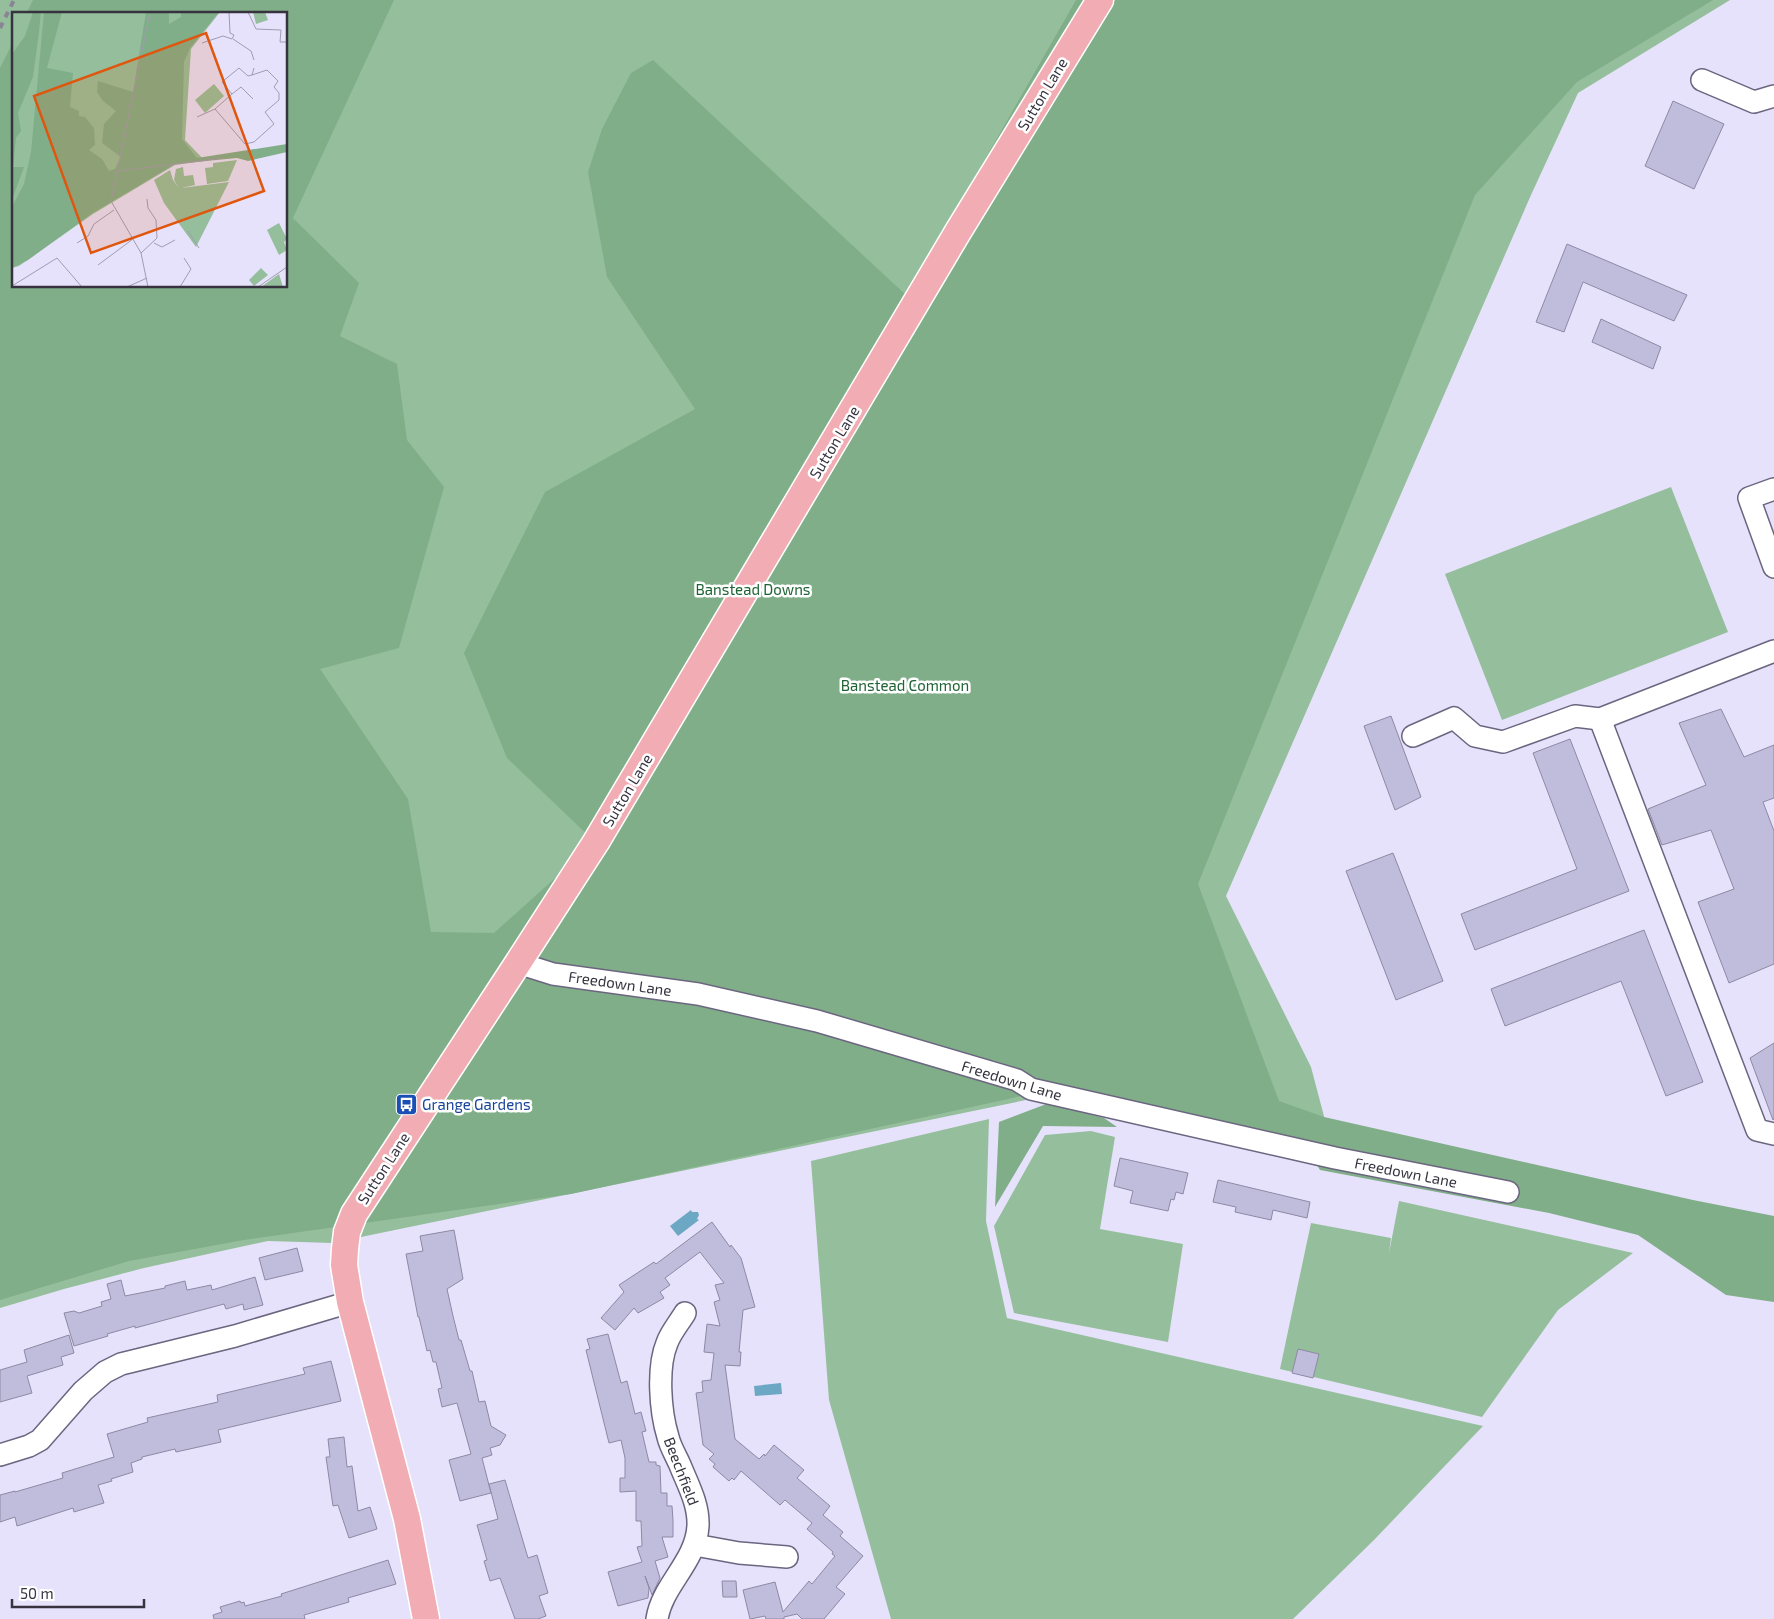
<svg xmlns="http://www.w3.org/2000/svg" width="1774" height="1619" viewBox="0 0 1774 1619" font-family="'Exo 2',sans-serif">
  <rect width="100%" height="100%" fill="#e7e2fb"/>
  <g fill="#95bf9c" fill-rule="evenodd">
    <path d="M 0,0 L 1730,0 L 1578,93 L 1531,195 L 1226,896 L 1311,1067 L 1335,1158 L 1055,1094 L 332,1243 L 268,1241 L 144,1268 L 64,1289 L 0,1308 ZM 14,14 L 286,14 L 286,286 L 14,286 Z"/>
    <path d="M 1671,487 L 1728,632 L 1502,720 L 1445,574 Z"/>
    <path d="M 989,1119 L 986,1221 L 1007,1318 L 1483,1426 L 1374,1540 L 1293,1619 L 891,1619 L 829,1400 L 811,1161 Z"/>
    <path d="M 1091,1131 L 1115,1137 L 1100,1229 L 1183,1244 L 1168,1342 L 1014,1313 L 994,1226 L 1045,1135 Z"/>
    <path d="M 1399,1201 L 1633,1253 L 1558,1310 L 1482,1417 L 1280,1369 L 1311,1223 L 1391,1238 L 1389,1253 Z"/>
  </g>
  <g fill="#80ae89">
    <path d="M 33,0 L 394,0 L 293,218 L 359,283 L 340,336 L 397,364 L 407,440 L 444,487 L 399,648 L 320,669 L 408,799 L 431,932 L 494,933 L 595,842 L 507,758 L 464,653 L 545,492 L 695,409 L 607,277 L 588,172 L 602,129 L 631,73 L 653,60 L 907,296 L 1076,0 L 1713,0 L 1577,82 L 1475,195 L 1198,884 L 1279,1101 L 1324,1117 L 1693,1200 L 1774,1216 L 1774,1302 L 1726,1295 L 1638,1235 L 1549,1213 L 1320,1170 L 1304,1144 L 1052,1088 L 1013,1098 L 571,1194 L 244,1240 L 129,1261 L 0,1300 L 0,68 L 14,40 L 14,286 L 286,286 L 286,14 L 26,14 Z"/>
    <path d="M 1049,1103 L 1104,1118 L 1117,1127 L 1043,1126 L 995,1207 L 999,1122 Z"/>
  </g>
  <g fill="#6ca7c3">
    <path d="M 691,1210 L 692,1212 L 698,1212 L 699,1215 L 697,1219 L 699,1220 L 678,1236 L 670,1226 Z"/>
    <path d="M 781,1383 L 782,1394 L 755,1396 L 754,1386 Z"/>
  </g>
  <g fill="#c0bcdb" stroke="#8d89a5">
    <path d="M 1673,101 L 1724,124 L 1694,189 L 1645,166 Z"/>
    <path d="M 1567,244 L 1687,295 L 1674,321 L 1583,282 L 1564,332 L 1536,322 Z"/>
    <path d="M 1601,319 L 1661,347 L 1653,369 L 1592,342 Z"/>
    <path d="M 1721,709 L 1744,757 L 1774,745 L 1774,798 L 1763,802 L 1774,831 L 1774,964 L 1729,983 L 1698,902 L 1734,889 L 1711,830 L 1662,845 L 1648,809 L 1706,785 L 1679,723 Z"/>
    <path d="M 1391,716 L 1421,797 L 1395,810 L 1364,726 Z"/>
    <path d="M 1570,739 L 1629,891 L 1475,950 L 1461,914 L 1577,869 L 1533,753 Z"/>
    <path d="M 1393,853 L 1443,981 L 1396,1000 L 1346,871 Z"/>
    <path d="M 1644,930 L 1703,1082 L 1666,1096 L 1621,981 L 1505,1026 L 1491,989 Z"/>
    <path d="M 1774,1043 L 1774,1119 L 1773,1120 L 1750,1058 Z"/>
    <path d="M 1120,1158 L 1188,1173 L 1183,1194 L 1176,1192 L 1174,1200 L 1171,1199 L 1168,1211 L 1130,1203 L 1133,1191 L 1114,1186 Z"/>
    <path d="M 1218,1180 L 1310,1202 L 1307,1218 L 1273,1210 L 1271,1220 L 1235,1212 L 1236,1207 L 1213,1202 Z"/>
    <path d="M 712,1222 L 730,1247 L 731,1245 L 741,1258 L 755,1307 L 743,1310 L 739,1352 L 741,1352 L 740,1366 L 725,1365 L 735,1439 L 759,1459 L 764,1454 L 765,1456 L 774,1445 L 804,1470 L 797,1478 L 830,1506 L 823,1515 L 843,1532 L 840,1536 L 863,1556 L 836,1587 L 845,1594 L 824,1619 L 802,1619 L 797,1614 L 784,1617 L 784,1619 L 766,1619 L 765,1616 L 750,1619 L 743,1590 L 775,1582 L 783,1612 L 809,1581 L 812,1584 L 835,1556 L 832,1554 L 833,1552 L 807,1529 L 812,1523 L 785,1500 L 780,1505 L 741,1471 L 734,1480 L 732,1478 L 729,1481 L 713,1467 L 715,1464 L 709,1459 L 714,1454 L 703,1445 L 696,1393 L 703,1392 L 702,1381 L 711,1380 L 714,1353 L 704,1352 L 707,1324 L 720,1326 L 714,1302 L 720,1300 L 715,1285 L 724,1283 L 700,1252 L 665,1278 L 670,1285 L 660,1292 L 664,1298 L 638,1313 L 634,1308 L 615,1330 L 601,1318 L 624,1292 L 619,1285 L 654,1262 L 656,1264 Z"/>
    <path d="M 454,1230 L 463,1279 L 447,1289 L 453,1316 L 459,1340 L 461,1340 L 470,1371 L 472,1371 L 479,1402 L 485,1401 L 491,1426 L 506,1435 L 500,1445 L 490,1448 L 492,1455 L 482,1458 L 491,1493 L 460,1501 L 449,1460 L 471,1454 L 457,1403 L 442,1407 L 438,1389 L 442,1388 L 436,1362 L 433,1362 L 430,1350 L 427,1351 L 419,1317 L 418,1317 L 406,1254 L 423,1251 L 420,1236 Z"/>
    <path d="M 297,1248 L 303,1271 L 265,1280 L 259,1258 Z"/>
    <path d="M 255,1277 L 263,1305 L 244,1310 L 243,1304 L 226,1309 L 224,1304 L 135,1328 L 135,1326 L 107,1334 L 108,1336 L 74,1346 L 64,1313 L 74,1311 L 79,1313 L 102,1306 L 101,1302 L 111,1299 L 107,1284 L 121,1280 L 125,1296 L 165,1288 L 165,1286 L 185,1281 L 187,1290 L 211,1285 L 212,1290 Z"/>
    <path d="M 608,1334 L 621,1383 L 627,1381 L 635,1414 L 641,1412 L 646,1431 L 642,1432 L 649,1462 L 656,1462 L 656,1465 L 660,1466 L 661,1493 L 667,1493 L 667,1506 L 672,1506 L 673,1520 L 673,1537 L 662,1537 L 668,1557 L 655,1561 L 660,1578 L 652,1595 L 645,1576 L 649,1588 L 648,1598 L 618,1606 L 608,1572 L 642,1562 L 637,1547 L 642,1546 L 641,1521 L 636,1521 L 636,1491 L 620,1492 L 620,1478 L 625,1478 L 625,1458 L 621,1440 L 609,1443 L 586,1350 L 590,1349 L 587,1339 Z"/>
    <path d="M 69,1335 L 74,1353 L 61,1357 L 63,1365 L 27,1376 L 32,1393 L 0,1402 L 0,1370 L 27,1362 L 24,1350 Z"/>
    <path d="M 1298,1349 L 1319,1354 L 1313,1378 L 1292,1373 Z"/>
    <path d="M 331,1361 L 341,1401 L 218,1430 L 221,1442 L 176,1452 L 175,1449 L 142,1457 L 142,1459 L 131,1463 L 133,1472 L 111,1479 L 112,1481 L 98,1485 L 104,1503 L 74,1512 L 73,1508 L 17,1526 L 15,1517 L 0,1522 L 0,1495 L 15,1491 L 15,1492 L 63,1478 L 62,1473 L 114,1457 L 107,1434 L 148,1422 L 147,1418 L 218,1402 L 217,1395 L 305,1374 L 303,1368 Z"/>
    <path d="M 344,1437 L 347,1467 L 352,1466 L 358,1511 L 370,1507 L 377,1529 L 349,1538 L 338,1505 L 333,1506 L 326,1457 L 330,1457 L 328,1439 Z"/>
    <path d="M 505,1480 L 528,1558 L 537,1555 L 548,1593 L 539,1596 L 546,1616 L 538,1619 L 515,1619 L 500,1578 L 490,1581 L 484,1561 L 487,1560 L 477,1525 L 498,1519 L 489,1484 Z"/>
    <path d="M 388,1560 L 396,1584 L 348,1598 L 349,1602 L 304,1615 L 305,1619 L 214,1619 L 213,1615 L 222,1612 L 220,1607 L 240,1601 L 241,1603 L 244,1602 L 245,1606 L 282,1596 L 281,1594 Z"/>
    <path d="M 722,1581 L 736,1581 L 737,1597 L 723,1597 Z"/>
  </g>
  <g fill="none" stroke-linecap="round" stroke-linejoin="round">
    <defs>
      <g id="minor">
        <path d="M 1702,80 L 1754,102 L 1774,96"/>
        <path d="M 1774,489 L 1749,498 L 1774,567"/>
        <path d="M 1600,719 L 1757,1130 L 1774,1134"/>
        <path d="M 1413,736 L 1454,718 L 1475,736 L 1503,742 L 1575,716 L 1600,719 L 1774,651"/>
        <path d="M 518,963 L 553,974 L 698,994 L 817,1021 L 1017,1080 L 1031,1089 L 1335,1158 L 1508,1192"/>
        <path d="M 0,1455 L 29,1446 L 40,1440 L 83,1391 L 105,1372 L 121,1364 L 235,1336 L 350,1302"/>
        <path d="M 695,1545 L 739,1553 L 787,1557"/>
        <path d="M 657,1619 C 662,1585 696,1562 698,1526 C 699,1504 688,1485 680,1465 C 676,1456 670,1446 668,1437 C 660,1411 657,1367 667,1343 C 671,1332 679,1323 685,1313"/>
      </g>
      <path id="major" d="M 426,1619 L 407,1519 L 350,1302 L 344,1265 L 345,1249 L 347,1232 L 354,1214 L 518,963 L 596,842 L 959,230 L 1100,0"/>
    </defs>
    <use href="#minor" stroke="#6c6580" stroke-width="24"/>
    <use href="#major" stroke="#fff" stroke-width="29"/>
    <use href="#minor" stroke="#fff" stroke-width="21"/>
    <use href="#major" stroke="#f1adb3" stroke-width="26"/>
    <path stroke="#898597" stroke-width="4" stroke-dasharray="6 6" stroke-linecap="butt" d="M 0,28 L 14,0"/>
  </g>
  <defs>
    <symbol id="bus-square" viewBox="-11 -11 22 22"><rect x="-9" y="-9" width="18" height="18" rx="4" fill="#1a4fb4" stroke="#fff"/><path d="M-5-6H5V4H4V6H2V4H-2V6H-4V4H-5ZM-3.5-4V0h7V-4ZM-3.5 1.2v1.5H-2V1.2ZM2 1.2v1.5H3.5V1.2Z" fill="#fff"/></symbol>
  </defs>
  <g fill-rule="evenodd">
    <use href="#bus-square" x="394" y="1092" width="25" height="25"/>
  </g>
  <g text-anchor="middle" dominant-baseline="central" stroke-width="5" stroke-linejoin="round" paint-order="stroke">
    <g font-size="15" fill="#36333f" stroke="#fff">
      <text transform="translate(1042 94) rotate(-59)">Sutton Lane</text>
      <text transform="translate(834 442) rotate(-59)">Sutton Lane</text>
      <text transform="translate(627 790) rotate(-59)">Sutton Lane</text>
      <text transform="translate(620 983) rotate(8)">Freedown Lane</text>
      <text transform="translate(1012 1080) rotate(17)">Freedown Lane</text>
      <text transform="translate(383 1168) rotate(-57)">Sutton Lane</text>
      <text transform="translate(1406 1172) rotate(11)">Freedown Lane</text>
      <text transform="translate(682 1471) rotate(69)">Beechfield</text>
    </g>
    <g font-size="15" fill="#1e6333" stroke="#fff">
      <text x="753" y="589">Banstead Downs</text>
      <text x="905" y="685">Banstead Common</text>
    </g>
    <g font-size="15" fill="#164399" stroke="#fff" text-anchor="start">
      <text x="422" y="1104">Grange Gardens</text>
    </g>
  </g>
  <g transform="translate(12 12)">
    <rect width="275" height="275" fill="#e7e2fb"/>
    <path d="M 0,0 L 208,0 L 179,37 L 173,128 L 193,149 L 163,153 L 81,202 L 7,254 L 0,256 ZM 241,0 L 253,0 L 256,8 L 244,12 ZM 202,72 L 212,84 L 193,101 L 183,88 ZM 225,148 L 216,169 L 195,172 L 193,156 L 201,155 L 201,151 ZM 171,155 L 172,164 L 181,163 L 183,173 L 169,176 L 217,170 L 184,235 L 152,191 L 142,168 L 158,158 L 161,168 L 167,176 L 162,168 L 164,157 ZM 267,211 L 275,227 L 272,230 L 275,238 L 267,243 L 255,218 ZM 249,256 L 256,263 L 242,274 L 237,268 ZM 267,262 L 271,275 L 249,275 Z" fill="#95bf9c"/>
    <path d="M 21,0 L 29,0 L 27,20 L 21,65 L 6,101 L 9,119 L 4,126 L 1,155 L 12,155 L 0,188 L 0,42 L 13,24 ZM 32,0 L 50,0 L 35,56 L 61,61 L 58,95 L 67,99 L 67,104 L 73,105 L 82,116 L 83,133 L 77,138 L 90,147 L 97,159 L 103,157 L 109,145 L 90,131 L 92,112 L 104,99 L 91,89 L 85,80 L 86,69 L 121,80 L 134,0 L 157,0 L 157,12 L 169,5 L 169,0 L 207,0 L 178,36 L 172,50 L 170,127 L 185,146 L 275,132 L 275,140 L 236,149 L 225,146 L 163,152 L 79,202 L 16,248 L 0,256 L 0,195 L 12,172 L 19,140 Z" fill="#80ae89"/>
    <path fill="none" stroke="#a09cb0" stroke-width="1" d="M 217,0 L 218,21M 236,0 L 244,17 L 269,18 L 268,30 L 275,30M 221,27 L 239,39 L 242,48M 190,31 L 211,24 L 220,27 L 222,23 L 218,21M 220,82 L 229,75 L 241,87M 203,97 L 233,132 L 242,130 L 262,112 L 253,100 L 267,88 L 267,81 L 262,75 L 266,69 L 255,58 L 240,63M 185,105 L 203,97 L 220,82 L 210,70 L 227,56 L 236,64 L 240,63 L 242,56M 106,159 L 211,146M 176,219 L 187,236M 65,231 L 76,224 L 82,212 L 102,198M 142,231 L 150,235 L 163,228M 129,241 L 145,226 L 144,208 L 136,196 L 135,187M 86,253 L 121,227M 0,274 L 45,246 L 70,275M 115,275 L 135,266M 136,275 L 129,241 L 99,189 L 138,0M 168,275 L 179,257 L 172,246M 246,275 L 275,255"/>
    <path fill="#df570f" fill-opacity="0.15" stroke="#df570f" stroke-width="2.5" d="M 194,21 L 252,179 L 79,241 L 22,84 Z"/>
    <rect width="275" height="275" fill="none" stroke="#36333f" stroke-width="2.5"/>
  </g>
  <path d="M12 1599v8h132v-8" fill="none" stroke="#36333f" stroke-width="2.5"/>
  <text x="20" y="1599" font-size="15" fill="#36333f" stroke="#ffffff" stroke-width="4" paint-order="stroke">50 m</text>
</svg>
